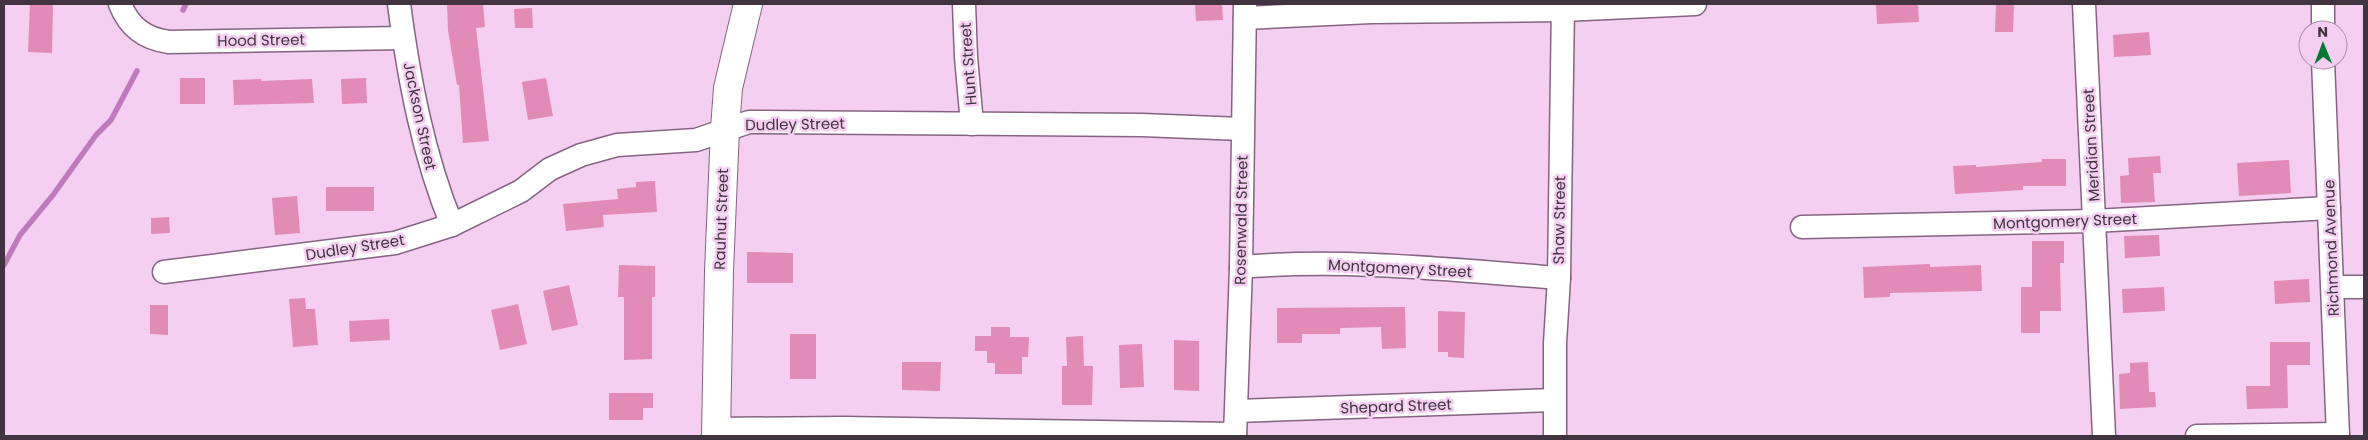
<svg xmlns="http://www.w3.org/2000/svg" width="2368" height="440" viewBox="0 0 2368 440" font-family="Poppins,sans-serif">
  <rect width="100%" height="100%" fill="#f5cff2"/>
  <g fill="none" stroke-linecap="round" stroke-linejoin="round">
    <g stroke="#be7bba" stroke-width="5.5">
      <path d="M 183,10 L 186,4"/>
      <path d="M 4,265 L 20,235 L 53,195 L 96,135 L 111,120 L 137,71"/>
    </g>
  </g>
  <g fill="#e18bb6">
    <path d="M 30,4 L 53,4 L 52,53 L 28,52 Z"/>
    <path d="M 447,4 L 483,4 L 485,27 L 476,28 L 489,141 L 463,143 L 459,85 L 457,85 L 448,30 Z"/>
    <path d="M 1195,4 L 1222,4 L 1223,20 L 1196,21 Z"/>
    <path d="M 1876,4 L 1918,4 L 1919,22 L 1877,24 Z"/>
    <path d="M 1996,4 L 2014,4 L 2013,32 L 1995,32 Z"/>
    <path d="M 532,8 L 533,28 L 515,28 L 514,9 Z"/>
    <path d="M 2149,32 L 2151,55 L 2114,57 L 2113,35 Z"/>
    <rect x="180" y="78" width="25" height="26"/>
    <path d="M 366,78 L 367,103 L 342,104 L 341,79 Z"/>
    <path d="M 546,78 L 553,116 L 528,120 L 522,82 Z"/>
    <path d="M 261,79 L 261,81 L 312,79 L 314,103 L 234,105 L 233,80 Z"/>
    <path d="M 2160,156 L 2161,173 L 2153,173 L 2155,202 L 2121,203 L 2120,176 L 2129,175 L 2128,158 Z"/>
    <path d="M 2042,159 L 2066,159 L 2066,186 L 2023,186 L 2023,190 L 1955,194 L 1953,166 L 1976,165 L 1976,167 L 2042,162 Z"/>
    <path d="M 2289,160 L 2291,193 L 2239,196 L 2237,163 Z"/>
    <path d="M 655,181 L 657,212 L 603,215 L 604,227 L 566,231 L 563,204 L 618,199 L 617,189 L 636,187 L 636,182 Z"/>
    <rect x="326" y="187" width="48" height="24"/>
    <path d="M 297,196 L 300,233 L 275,235 L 272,198 Z"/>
    <path d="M 169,217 L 170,233 L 151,234 L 151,218 Z"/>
    <path d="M 2159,235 L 2160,256 L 2125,258 L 2124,236 Z"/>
    <path d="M 2032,241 L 2064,241 L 2064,263 L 2060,263 L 2061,311 L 2040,311 L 2040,333 L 2021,333 L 2021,287 L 2032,287 Z"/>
    <path d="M 747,252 L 793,253 L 793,283 L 747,283 Z"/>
    <path d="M 1930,264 L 1930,267 L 1981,265 L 1982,291 L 1890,293 L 1890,297 L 1864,298 L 1863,267 Z"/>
    <path d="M 619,265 L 655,266 L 655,297 L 652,297 L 652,359 L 624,360 L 624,297 L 618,297 Z"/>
    <path d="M 2309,279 L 2310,302 L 2275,304 L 2274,281 Z"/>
    <path d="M 569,285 L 578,325 L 552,331 L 543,291 Z"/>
    <path d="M 2164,287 L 2165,311 L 2123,313 L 2122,289 Z"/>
    <path d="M 305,298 L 306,309 L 315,309 L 318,345 L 293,347 L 289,299 Z"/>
    <path d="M 518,304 L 527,344 L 500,350 L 491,310 Z"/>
    <path d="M 150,305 L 168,305 L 168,335 L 150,334 Z"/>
    <path d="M 1405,307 L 1406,348 L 1382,349 L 1381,327 L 1340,328 L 1340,334 L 1302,334 L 1302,343 L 1277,343 L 1277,308 Z"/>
    <path d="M 1438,311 L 1465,312 L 1464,358 L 1448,357 L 1448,352 L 1438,352 Z"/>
    <path d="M 389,319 L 390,340 L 350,342 L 349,321 Z"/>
    <path d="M 991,327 L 1010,327 L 1010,337 L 1029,337 L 1028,357 L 1022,357 L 1022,374 L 995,374 L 995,363 L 987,363 L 987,351 L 975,351 L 975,336 L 991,336 Z"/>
    <rect x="790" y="334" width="26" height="45"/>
    <path d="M 1083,336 L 1084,366 L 1093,366 L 1092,405 L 1062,405 L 1062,366 L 1067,366 L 1066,337 Z"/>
    <path d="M 1174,340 L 1199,341 L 1199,391 L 1174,390 Z"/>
    <path d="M 2270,342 L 2310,342 L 2310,365 L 2287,365 L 2288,408 L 2247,409 L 2246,386 L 2270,386 Z"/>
    <path d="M 1142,344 L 1144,387 L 1120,388 L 1119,345 Z"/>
    <path d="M 902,362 L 941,362 L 940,391 L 902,390 Z"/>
    <path d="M 2148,362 L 2149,392 L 2155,392 L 2156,407 L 2120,409 L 2119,374 L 2130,373 L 2130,363 Z"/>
    <path d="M 609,393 L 653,393 L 653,408 L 643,408 L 643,420 L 609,420 Z"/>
  </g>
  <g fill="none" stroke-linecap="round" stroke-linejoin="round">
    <defs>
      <g id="street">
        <path d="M 120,4 C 129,27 145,39 169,42 L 403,38"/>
        <path d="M 399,4 C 409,79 423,155 452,225"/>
        <path d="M 964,4 L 966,57 L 972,124"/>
        <path d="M 2084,4 L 2104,436"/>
        <path d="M 2323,4 L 2323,30"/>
        <path d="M 1245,18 L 1371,12 L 1563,10 L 1695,4"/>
        <path d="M 2323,60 L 2338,436"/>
        <path d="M 1802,227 L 2094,221 L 2329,208"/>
        <path d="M 1241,267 C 1347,258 1453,270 1559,278"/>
        <path d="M 164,272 L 395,243 L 452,225 L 521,191 L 550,169 L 581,155 L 617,145 L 696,140 L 749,122 L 1142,125 L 1242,129"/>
        <path d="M 2334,287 L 2364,287"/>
        <path d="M 1237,411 L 1554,400"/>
        <path d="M 716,429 L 844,428 L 1235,434"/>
        <path d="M 1235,436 L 1241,267 L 1245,4"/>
        <path d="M 1555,436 L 1555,343 L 1559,278 L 1563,4"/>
        <path d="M 2197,436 L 2338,434"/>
      </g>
      <path id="secondary" d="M 716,436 L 719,271 L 725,129 L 728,88 L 748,4"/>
    </defs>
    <use href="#street" stroke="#856483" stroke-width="25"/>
    <use href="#secondary" stroke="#856483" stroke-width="30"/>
    <use href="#street" stroke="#fff" stroke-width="22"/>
    <use href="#secondary" stroke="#fff" stroke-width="28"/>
  </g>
  <g text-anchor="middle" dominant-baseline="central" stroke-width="5" stroke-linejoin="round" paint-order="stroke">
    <g font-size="15" fill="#423340" stroke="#f5cff2">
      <text transform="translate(261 40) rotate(-1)">Hood Street</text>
      <text transform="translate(968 64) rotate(-94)">Hunt Street</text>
      <text transform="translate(420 116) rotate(78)">Jackson Street</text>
      <text transform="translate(795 124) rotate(-1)">Dudley Street</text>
      <text transform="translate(2091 145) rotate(-93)">Meridian Street</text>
      <text transform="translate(721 219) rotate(-88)">Rauhut Street</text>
      <text transform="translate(1241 220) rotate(-89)">Rosenwald Street</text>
      <text transform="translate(1559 220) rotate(-89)">Shaw Street</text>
      <text transform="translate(2065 221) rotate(-2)">Montgomery Street</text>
      <text transform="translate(355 247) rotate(-9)">Dudley Street</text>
      <text transform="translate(2331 248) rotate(-92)">Richmond Avenue</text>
      <text transform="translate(1400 268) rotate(3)">Montgomery Street</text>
      <text transform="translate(1396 406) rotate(-2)">Shepard Street</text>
    </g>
  </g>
  <rect width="2368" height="440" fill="none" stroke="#423340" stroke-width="10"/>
  <g transform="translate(2323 45) rotate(359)"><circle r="24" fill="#f5cff2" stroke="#ad91ab"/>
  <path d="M0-4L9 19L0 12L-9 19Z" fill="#007a32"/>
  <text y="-8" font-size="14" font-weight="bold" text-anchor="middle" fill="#423340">N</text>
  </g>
</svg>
